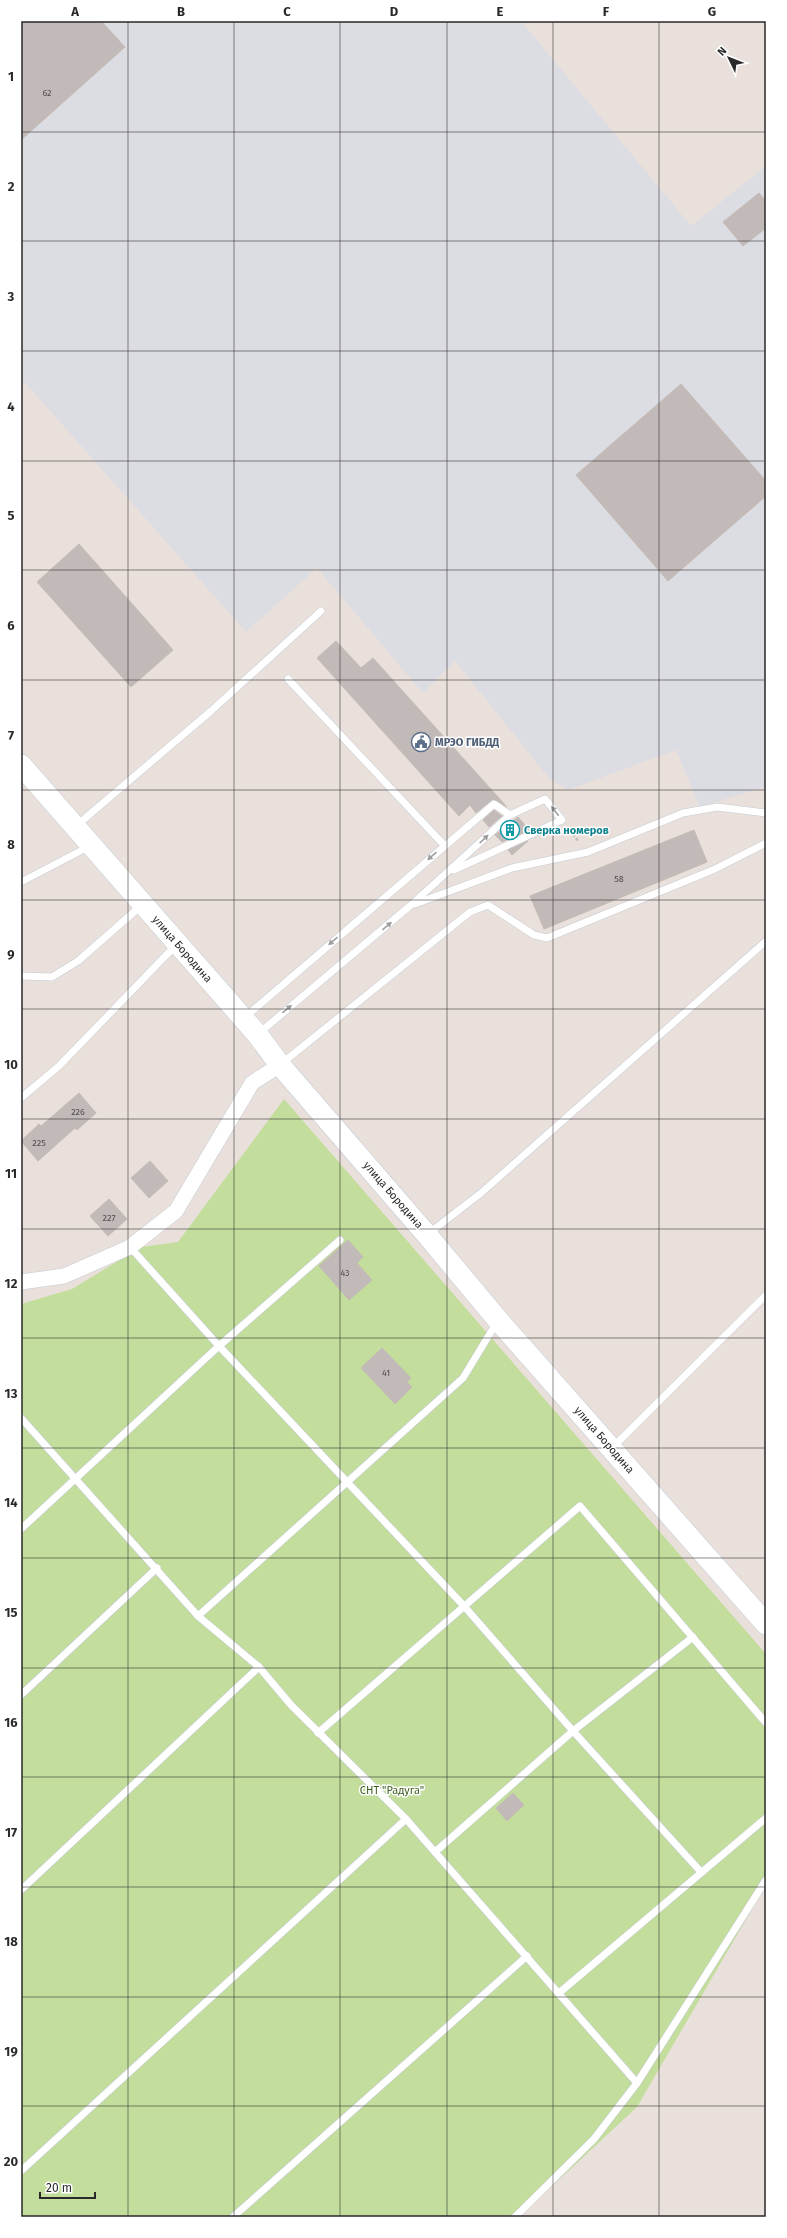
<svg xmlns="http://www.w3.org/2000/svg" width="787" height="2238" viewBox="0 0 787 2238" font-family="'Fira Sans',sans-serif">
  <rect width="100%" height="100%" fill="#eae0db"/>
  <path fill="#dcdce3" d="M 21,21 L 521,21 L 691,226 L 766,166 L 766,786 L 700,807 L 676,750 L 568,790 L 549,778 L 455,661 L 423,693 L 317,568 L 246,632 L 21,378 Z"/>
  <path fill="#c3dd9c" d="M 284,1099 L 766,1654 L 766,1885 L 637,2107 L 519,2217 L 21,2217 L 21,1304 L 72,1289 L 141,1247 L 178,1242 Z"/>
  <g fill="#c2bab8" stroke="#c5bbb5">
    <path d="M 21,21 L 101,21 L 125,47 L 21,140 Z"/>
    <path d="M 759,193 L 766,201 L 766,228 L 743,246 L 723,222 Z"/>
    <path d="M 681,384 L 766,481 L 766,496 L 668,581 L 576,475 Z"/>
    <path d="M 79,544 L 173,650 L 131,687 L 37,582 Z"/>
    <path d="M 336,641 L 361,668 L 373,658 L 507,807 L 493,799 L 476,813 L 470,805 L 459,816 L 317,658 Z"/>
    <path d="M 494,810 L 502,816 L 489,827 L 483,820 Z"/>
    <path d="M 518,817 L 529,830 L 502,842 L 495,835 Z"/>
    <path d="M 694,830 L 707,862 L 544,929 L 530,896 Z"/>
    <path d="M 528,841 L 512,855 L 508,850 Z"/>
    <path d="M 79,1093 L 96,1113 L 77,1130 L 75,1128 L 38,1161 L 21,1141 L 39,1124 L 41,1126 Z"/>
    <path d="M 150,1161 L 168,1181 L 149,1198 L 131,1178 Z"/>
    <path d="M 109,1199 L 127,1219 L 108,1236 L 90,1216 Z"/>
    <path d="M 348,1240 L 363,1257 L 357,1263 L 372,1280 L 349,1300 L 319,1266 Z"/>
    <path d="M 382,1348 L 411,1378 L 407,1382 L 412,1387 L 395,1404 L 361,1368 Z"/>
    <path d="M 513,1793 L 524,1805 L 507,1821 L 496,1808 Z"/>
  </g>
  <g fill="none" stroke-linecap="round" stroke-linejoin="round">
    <defs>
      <g id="lane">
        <path d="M 288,679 L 444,845"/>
        <path d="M 76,826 L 211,711 L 321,611"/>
        <path d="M 454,870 L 562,820 L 545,799 L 510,815"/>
        <path d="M 21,882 L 90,846"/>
        <path d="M 415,904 L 512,868 L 588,852 L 683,813 L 717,807 L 766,813"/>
        <path d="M 21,976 L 52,977 L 78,961 L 142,905"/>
        <path d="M 245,1017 L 494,804 L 510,815 L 411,905 L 258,1034"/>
        <path d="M 281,1064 L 470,912 L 488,905 L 534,935 L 547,938 L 715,869 L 766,843"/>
        <path d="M 21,1098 L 59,1066 L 176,945"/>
        <path d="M 428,1234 L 481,1193 L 766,941"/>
        <path d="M 130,1247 L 219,1346 L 464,1606 L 573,1731 L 701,1872"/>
        <path d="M 21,1418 L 198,1616 L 259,1667 L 291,1705 L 406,1819 L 637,2083"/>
        <path d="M 613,1447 L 766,1295"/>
        <path d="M 21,1529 L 219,1346 L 340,1240"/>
        <path d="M 198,1616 L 463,1378 L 497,1322"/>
        <path d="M 21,1695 L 157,1568"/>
        <path d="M 318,1733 L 580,1506 L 766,1723"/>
        <path d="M 435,1852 L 573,1731 L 693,1637"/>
        <path d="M 21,1890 L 259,1667"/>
        <path d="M 559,1993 L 766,1818"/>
        <path d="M 21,2171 L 406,1819"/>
        <path d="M 233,2217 L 527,1956"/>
        <path d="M 515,2217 L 594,2139 L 637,2083 L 766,1880"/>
      </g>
      <path id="street" d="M 21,1282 L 64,1276 L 130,1247 L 176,1211 L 252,1083 L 280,1065"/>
      <path id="secondary" d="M 21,765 L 257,1034 L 280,1065 L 427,1235 L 498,1320 L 766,1624"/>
    </defs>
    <use href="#lane" stroke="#c4cad2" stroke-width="8"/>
    <use href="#street" stroke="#c4cad2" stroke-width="16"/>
    <use href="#secondary" stroke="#c4cad2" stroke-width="22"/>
    <path stroke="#bfbfbf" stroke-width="2.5" stroke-dasharray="3 2" stroke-linecap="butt" d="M 570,830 L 579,842"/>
    <use href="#lane" stroke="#fff" stroke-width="7"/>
    <use href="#street" stroke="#fff" stroke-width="15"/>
    <use href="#secondary" stroke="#fff" stroke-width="21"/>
  </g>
  <defs><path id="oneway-solid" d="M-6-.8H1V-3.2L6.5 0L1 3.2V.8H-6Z"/></defs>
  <g fill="#9f9f9f">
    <use href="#oneway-solid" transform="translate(555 811) rotate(-128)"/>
    <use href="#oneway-solid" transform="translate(484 839) rotate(-43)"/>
    <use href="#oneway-solid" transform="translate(432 856) rotate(139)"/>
    <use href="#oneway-solid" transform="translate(387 926) rotate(-40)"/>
    <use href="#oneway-solid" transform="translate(333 941) rotate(139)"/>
    <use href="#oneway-solid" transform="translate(287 1009) rotate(-40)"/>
  </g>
  <path fill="none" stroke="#292929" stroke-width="1" stroke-opacity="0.55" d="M 128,21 L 128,2217M 234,21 L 234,2217M 340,21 L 340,2217M 447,21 L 447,2217M 553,21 L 553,2217M 659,21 L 659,2217M 21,132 L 766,132M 21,241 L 766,241M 21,351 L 766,351M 21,461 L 766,461M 21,570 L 766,570M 21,680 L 766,680M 21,790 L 766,790M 21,900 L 766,900M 21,1009 L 766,1009M 21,1119 L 766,1119M 21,1229 L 766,1229M 21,1338 L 766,1338M 21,1448 L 766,1448M 21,1558 L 766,1558M 21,1668 L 766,1668M 21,1777 L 766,1777M 21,1887 L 766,1887M 21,1997 L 766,1997M 21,2106 L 766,2106"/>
  <defs>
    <symbol id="civic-ring" viewBox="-11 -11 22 22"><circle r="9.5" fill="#fff" stroke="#5c6f8a" stroke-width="1.5"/><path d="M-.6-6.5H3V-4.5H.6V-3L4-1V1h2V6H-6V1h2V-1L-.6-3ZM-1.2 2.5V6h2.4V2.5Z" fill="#5c6f8a"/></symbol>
    <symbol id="building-ring" viewBox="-11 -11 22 22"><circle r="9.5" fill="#fff" stroke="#0f9aa8" stroke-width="1.5"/><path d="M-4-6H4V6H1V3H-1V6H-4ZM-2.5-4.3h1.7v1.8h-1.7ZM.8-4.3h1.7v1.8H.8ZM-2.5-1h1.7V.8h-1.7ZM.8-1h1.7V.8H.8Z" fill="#0f9aa8"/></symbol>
  </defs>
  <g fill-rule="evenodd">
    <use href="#civic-ring" x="410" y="731" width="22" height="22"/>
    <use href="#building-ring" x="499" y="819" width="22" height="22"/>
  </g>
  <g text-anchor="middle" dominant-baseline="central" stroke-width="3" stroke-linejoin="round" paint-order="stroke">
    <g font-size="9" fill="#4f4d4d">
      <text x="47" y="93">62</text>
      <text x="619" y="879">58</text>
      <text x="78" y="1112">226</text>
      <text x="39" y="1143">225</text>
      <text x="109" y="1218">227</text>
      <text x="345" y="1273">43</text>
      <text x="386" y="1373">41</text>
    </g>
    <g font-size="11" font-weight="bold" fill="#4e5e75" stroke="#fff" text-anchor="start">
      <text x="435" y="742">МРЭО ГИБДД</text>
    </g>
    <g font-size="11" font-weight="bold" fill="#0d838f" stroke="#fff" text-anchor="start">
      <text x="524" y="830">Сверка номеров</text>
    </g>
    <g font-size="11" fill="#292929" stroke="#fff">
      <text transform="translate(182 949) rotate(49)">улица Бородина</text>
      <text transform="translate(393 1195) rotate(49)">улица Бородина</text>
      <text transform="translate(604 1440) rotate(49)">улица Бородина</text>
    </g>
    <g font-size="11" fill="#3d5f1f" stroke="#fff">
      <text x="392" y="1790">СНТ "Радуга"</text>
    </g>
  </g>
  <rect width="787" height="2238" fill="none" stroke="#ffffff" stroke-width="44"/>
  <g transform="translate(729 58) rotate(313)" stroke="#ffffff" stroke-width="3" paint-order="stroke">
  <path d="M0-3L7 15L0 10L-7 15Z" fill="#292929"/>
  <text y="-6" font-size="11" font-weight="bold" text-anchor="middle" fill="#292929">N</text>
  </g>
  <path d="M40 2192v6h55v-6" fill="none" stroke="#292929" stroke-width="2"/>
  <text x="46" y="2192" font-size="12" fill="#292929" stroke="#ffffff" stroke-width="3" paint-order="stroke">20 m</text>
  <rect x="22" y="22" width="743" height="2194" fill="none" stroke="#292929" stroke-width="1.5"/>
  <g font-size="13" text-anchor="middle" font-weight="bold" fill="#292929">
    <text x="75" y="16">A</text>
    <text x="181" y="16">B</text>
    <text x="287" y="16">C</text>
    <text x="394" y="16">D</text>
    <text x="500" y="16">E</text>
    <text x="606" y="16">F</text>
    <text x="712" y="16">G</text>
    <text x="11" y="81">1</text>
    <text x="11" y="191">2</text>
    <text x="11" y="301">3</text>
    <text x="11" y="411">4</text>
    <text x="11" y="520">5</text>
    <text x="11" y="630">6</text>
    <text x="11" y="740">7</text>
    <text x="11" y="849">8</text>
    <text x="11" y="959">9</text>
    <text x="11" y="1069">10</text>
    <text x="11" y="1178">11</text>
    <text x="11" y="1288">12</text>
    <text x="11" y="1398">13</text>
    <text x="11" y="1507">14</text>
    <text x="11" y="1617">15</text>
    <text x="11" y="1727">16</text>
    <text x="11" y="1837">17</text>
    <text x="11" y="1946">18</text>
    <text x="11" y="2056">19</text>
    <text x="11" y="2166">20</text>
  </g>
</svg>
